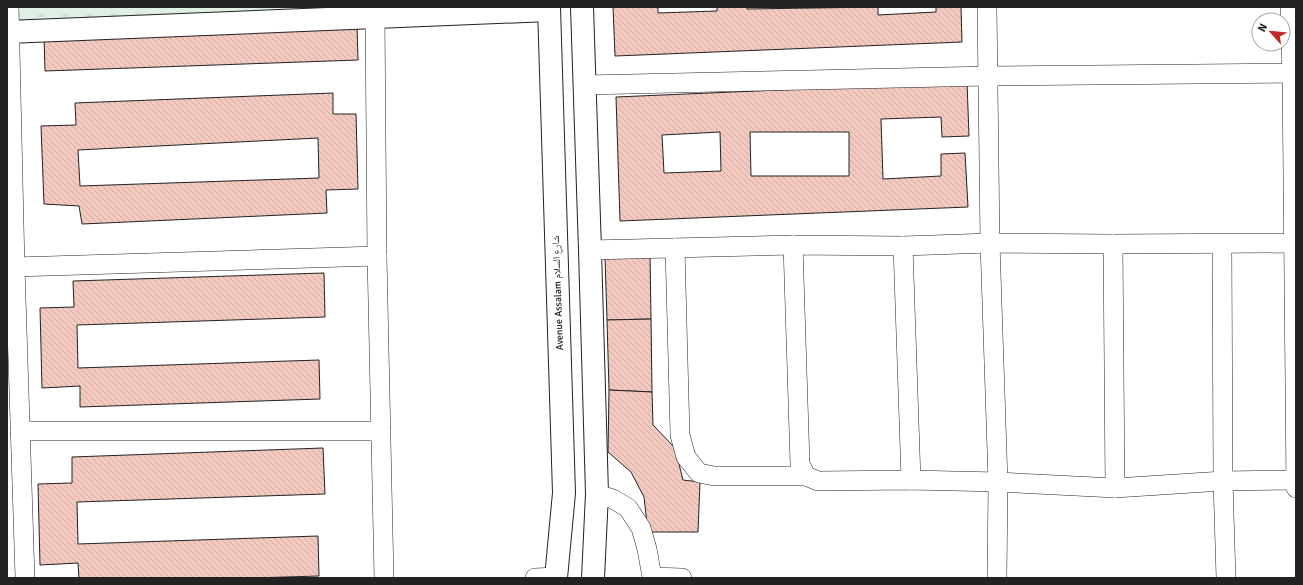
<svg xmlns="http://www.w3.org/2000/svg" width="1303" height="585" viewBox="0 0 1303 585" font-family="Signika,'Noto Naskh Arabic',sans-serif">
  <defs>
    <pattern id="grass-tufts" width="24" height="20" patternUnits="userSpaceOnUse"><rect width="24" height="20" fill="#e0efe3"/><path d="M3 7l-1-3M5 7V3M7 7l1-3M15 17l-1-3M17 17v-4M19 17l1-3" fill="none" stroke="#c0cdc2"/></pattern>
    <pattern id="building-back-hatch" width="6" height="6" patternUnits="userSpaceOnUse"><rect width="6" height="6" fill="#f3c9c0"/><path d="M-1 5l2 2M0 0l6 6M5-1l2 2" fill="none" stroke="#d0aca5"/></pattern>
  </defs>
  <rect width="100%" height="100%" fill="#fff"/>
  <path fill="url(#grass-tufts)" stroke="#6f6f6f" d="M 7,7 L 549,7 L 7,27 Z"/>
  <g fill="url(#building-back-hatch)" stroke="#222" fill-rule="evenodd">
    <path d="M 613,7 L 658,7 L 658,13 L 717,11 L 717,7 L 747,7 L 747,9 L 878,7 L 878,15 L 936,12 L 936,7 L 961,7 L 962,42 L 615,56 Z"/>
    <path d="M 357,25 L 358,60 L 45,71 L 44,36 Z"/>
    <path d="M 967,82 L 969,136 L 942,137 L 941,117 L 881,119 L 883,179 L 941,176 L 941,154 L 965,153 L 968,207 L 620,221 L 616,97 ZM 720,132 L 721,171 L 664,173 L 662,135 ZM 750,132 L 849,132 L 849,176 L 751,176 Z"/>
    <path d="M 333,93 L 333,114 L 356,114 L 358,189 L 326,190 L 327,213 L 82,224 L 79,206 L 44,204 L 41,126 L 76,125 L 75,103 ZM 318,138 L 319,178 L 80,186 L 78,150 Z"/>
    <path d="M 650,255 L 651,319 L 607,320 L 605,257 Z"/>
    <path d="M 324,273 L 325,317 L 77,325 L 78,368 L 319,360 L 320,399 L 80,407 L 80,386 L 42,388 L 40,308 L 74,307 L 73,281 Z"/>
    <path d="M 651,319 L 652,392 L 609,390 L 607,320 Z"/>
    <path d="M 609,390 L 652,392 L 653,425 L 675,448 L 683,480 L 700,482 L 698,532 L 648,532 L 644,497 L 631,472 L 608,452 Z"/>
    <path d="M 323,448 L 325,494 L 77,502 L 78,544 L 318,536 L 319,576 L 252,578 L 79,578 L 78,563 L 40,565 L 38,484 L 72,483 L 72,457 Z"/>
  </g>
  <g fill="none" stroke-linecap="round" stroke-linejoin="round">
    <defs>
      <g id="street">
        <path d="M 9,7 L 15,267 L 25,578"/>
        <path d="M 987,7 L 990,243 L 998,482 L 997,578"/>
        <path d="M 1290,7 L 1292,73 L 1296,488"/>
        <path d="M 375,16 L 377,256 L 384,578"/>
        <path d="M 585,85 L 989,76 L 1292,73"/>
        <path d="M 1113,244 L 1115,488"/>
        <path d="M 1222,244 L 1223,481 L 1226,578"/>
        <path d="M 793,245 L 800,464 L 806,476 L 818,481 L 911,480 L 998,482 L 1115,488 L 1223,481 L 1296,480"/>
        <path d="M 903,246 L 911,480"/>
        <path d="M 675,248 L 680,435 L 686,457 L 699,473 L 714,476 L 806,476"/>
        <path d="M 590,250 L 793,245 L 903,246 L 990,243 L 1113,244 L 1294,243"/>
        <path d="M 15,267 L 377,256"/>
        <path d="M 20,431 L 381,431"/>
        <path d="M 597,494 L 613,499 L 628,508 L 641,528 L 647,549 L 652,577 L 682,578"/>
        <path d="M 535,578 L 556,577"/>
      </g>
      <g id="secondary">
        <path d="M 549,7 L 564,493 L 556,578"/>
        <path d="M 582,7 L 590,250 L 597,494 L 593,578"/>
        <path d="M 7,32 L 549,10"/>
      </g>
    </defs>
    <use href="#street" stroke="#222" stroke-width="20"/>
    <use href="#secondary" stroke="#222" stroke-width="24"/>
    <use href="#street" stroke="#fff" stroke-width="19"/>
    <use href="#secondary" stroke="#fff" stroke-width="22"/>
  </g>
  <g text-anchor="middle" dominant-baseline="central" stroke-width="3" stroke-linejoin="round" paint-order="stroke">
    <g font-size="10" fill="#222" stroke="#fff">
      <text transform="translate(558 293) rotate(-92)">Avenue Assalam شارع السلام</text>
    </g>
  </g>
  <rect width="1303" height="585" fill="none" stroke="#222222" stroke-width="16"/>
  <g transform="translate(1271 32) rotate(297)"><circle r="19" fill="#ffffff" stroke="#a7a7a7"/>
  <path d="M0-3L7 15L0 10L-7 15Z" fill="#c62828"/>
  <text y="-6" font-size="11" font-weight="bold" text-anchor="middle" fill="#222222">N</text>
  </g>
</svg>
